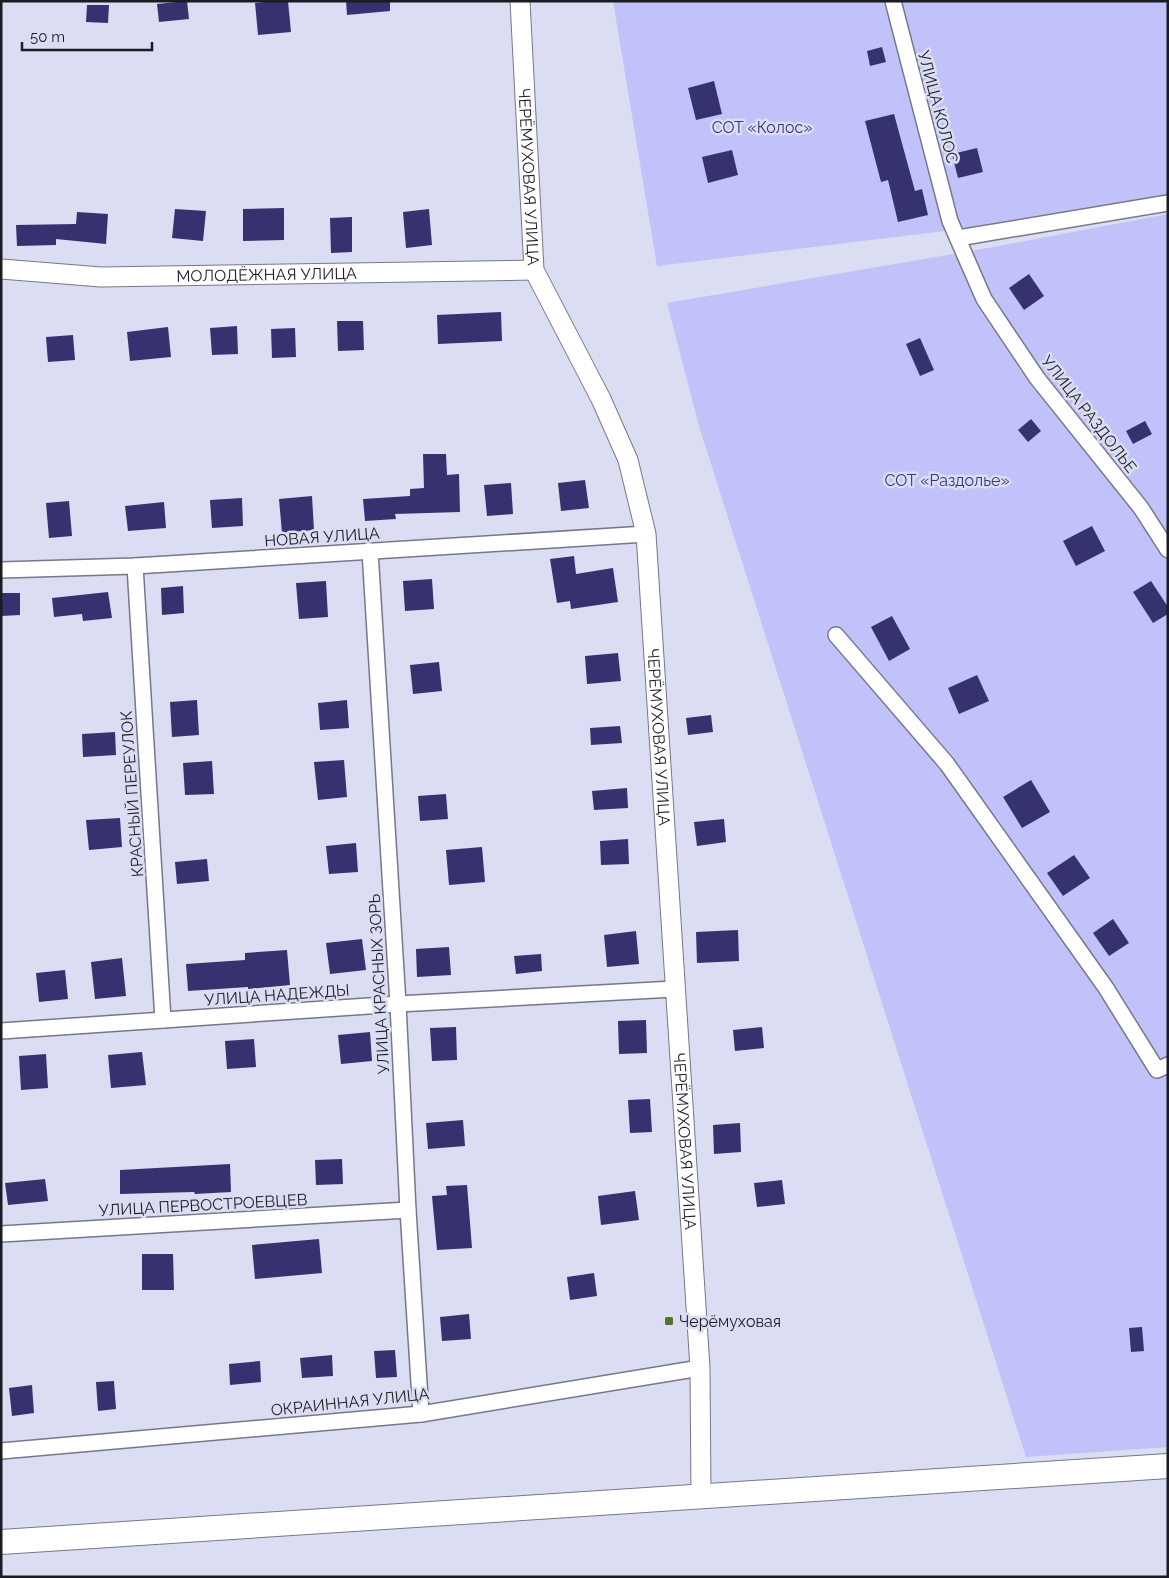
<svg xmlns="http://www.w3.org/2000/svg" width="1169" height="1578" viewBox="0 0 1169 1578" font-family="Raleway,sans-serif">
  <rect width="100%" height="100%" fill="#dbddf2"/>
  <g fill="#c0c2f9">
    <path d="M 613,1 L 1168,1 L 1168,194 L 945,231 L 657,266 Z"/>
    <path d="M 1168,214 L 1168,1447 L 1026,1457 L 699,426 L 667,303 L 988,248 Z"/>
  </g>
  <g fill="#363270">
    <path d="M 187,1 L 189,19 L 159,22 L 157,4 Z"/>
    <path d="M 274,1 L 288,1 L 291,32 L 258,35 L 255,3 Z"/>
    <path d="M 346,1 L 390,1 L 390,11 L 347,15 Z"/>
    <path d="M 87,5 L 109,5 L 108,23 L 86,22 Z"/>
    <path d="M 882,47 L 886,62 L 870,66 L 867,51 Z"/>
    <path d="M 714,81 L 722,114 L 696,120 L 688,88 Z"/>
    <path d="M 894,114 L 915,191 L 922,189 L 928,215 L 898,222 L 888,180 L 881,182 L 865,121 Z"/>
    <path d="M 977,148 L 983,172 L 958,178 L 952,154 Z"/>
    <path d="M 732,150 L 738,175 L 708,183 L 702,157 Z"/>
    <path d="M 284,208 L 284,240 L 243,241 L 243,209 Z"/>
    <path d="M 175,209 L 206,211 L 203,241 L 172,238 Z"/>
    <path d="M 429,209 L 432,245 L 406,248 L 403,212 Z"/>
    <path d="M 77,212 L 108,214 L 106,244 L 56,239 L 56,245 L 17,246 L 16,225 L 76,224 Z"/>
    <path d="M 352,217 L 352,252 L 331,253 L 330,218 Z"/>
    <path d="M 1029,274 L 1044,296 L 1024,310 L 1009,288 Z"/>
    <path d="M 501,312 L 502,341 L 438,344 L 437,315 Z"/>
    <path d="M 337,321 L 363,321 L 364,350 L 338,351 Z"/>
    <path d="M 237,326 L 238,354 L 212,355 L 210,328 Z"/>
    <path d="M 168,327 L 171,357 L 130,361 L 127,332 Z"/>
    <path d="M 295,328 L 296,357 L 272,358 L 271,329 Z"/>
    <path d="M 73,335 L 75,360 L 48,362 L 46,337 Z"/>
    <path d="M 920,338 L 934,370 L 920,376 L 906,344 Z"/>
    <path d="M 1031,419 L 1041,431 L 1028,442 L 1018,430 Z"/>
    <path d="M 1145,421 L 1152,434 L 1133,444 L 1126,431 Z"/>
    <path d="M 423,454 L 446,454 L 447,475 L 459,474 L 460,512 L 395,514 L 396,519 L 365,521 L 363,499 L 410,496 L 410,489 L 424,488 Z"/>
    <path d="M 585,480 L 589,508 L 561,511 L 558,483 Z"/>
    <path d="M 511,483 L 513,514 L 487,516 L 484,485 Z"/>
    <path d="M 312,496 L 314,530 L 282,533 L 279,499 Z"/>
    <path d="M 242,498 L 243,526 L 212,528 L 210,500 Z"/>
    <path d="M 69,501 L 72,536 L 49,538 L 46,503 Z"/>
    <path d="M 164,502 L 166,528 L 128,531 L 125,506 Z"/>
    <path d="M 1092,526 L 1105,551 L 1076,566 L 1063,541 Z"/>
    <path d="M 574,556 L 576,574 L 613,568 L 618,602 L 571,609 L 570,601 L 557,603 L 550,559 Z"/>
    <path d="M 432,579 L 434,609 L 405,611 L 403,581 Z"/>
    <path d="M 326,581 L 328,617 L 299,619 L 296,583 Z"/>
    <path d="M 1151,581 L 1168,607 L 1168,614 L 1153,623 L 1133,592 Z"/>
    <path d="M 183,586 L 184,613 L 162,615 L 161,588 Z"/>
    <path d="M 108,592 L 112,618 L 83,621 L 82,614 L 54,617 L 52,598 Z"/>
    <path d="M 1,593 L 20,593 L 20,615 L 1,616 Z"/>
    <path d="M 892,616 L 910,649 L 889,661 L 871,627 Z"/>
    <path d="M 618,653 L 621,681 L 587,684 L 585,656 Z"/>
    <path d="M 439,662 L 442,691 L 413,694 L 410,665 Z"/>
    <path d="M 977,675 L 989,701 L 959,714 L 948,688 Z"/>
    <path d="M 197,700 L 199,735 L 172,737 L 170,702 Z"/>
    <path d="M 347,700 L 349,728 L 320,730 L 318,703 Z"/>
    <path d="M 711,715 L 713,732 L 688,735 L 686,718 Z"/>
    <path d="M 620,726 L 622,743 L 591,745 L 590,728 Z"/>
    <path d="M 115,732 L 116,755 L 83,757 L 82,734 Z"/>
    <path d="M 344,760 L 347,797 L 318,800 L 314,762 Z"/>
    <path d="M 212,761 L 214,794 L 185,795 L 183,763 Z"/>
    <path d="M 1031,780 L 1050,812 L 1022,828 L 1003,797 Z"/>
    <path d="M 627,788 L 628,808 L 594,810 L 592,791 Z"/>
    <path d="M 446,794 L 448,819 L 420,821 L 418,796 Z"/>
    <path d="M 120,818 L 122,847 L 89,850 L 86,820 Z"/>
    <path d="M 724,819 L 726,842 L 697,846 L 694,822 Z"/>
    <path d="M 628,839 L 629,864 L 601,865 L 600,841 Z"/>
    <path d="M 356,843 L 358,872 L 329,874 L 326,846 Z"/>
    <path d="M 482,847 L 485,882 L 449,885 L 446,850 Z"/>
    <path d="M 1074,855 L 1090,878 L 1063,896 L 1047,873 Z"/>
    <path d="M 207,859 L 209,881 L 177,884 L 175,862 Z"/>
    <path d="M 1113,919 L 1129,943 L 1109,956 L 1093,933 Z"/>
    <path d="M 738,930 L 739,961 L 697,963 L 696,932 Z"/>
    <path d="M 636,931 L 639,964 L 607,967 L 604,935 Z"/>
    <path d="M 362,939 L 366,970 L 330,974 L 326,943 Z"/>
    <path d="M 449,947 L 451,975 L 417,977 L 416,949 Z"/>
    <path d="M 287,950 L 290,985 L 248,989 L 248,987 L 188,991 L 186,964 L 245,960 L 245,953 Z"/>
    <path d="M 541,954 L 542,971 L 516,974 L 514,956 Z"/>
    <path d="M 122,958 L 126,996 L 95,999 L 91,962 Z"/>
    <path d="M 65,970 L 68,999 L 39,1002 L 36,973 Z"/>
    <path d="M 646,1020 L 647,1053 L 619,1054 L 618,1021 Z"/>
    <path d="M 456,1027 L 457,1060 L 432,1061 L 430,1028 Z"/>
    <path d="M 762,1027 L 764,1048 L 735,1051 L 733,1030 Z"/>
    <path d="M 370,1032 L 372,1061 L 341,1064 L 338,1035 Z"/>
    <path d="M 254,1039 L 256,1067 L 227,1069 L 225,1041 Z"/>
    <path d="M 142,1052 L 146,1085 L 111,1088 L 108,1055 Z"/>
    <path d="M 46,1054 L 48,1088 L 21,1090 L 19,1056 Z"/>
    <path d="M 650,1099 L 652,1132 L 630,1133 L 628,1100 Z"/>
    <path d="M 463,1120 L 465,1146 L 428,1149 L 426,1123 Z"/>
    <path d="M 740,1123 L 741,1152 L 714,1154 L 713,1125 Z"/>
    <path d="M 342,1159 L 343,1184 L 316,1185 L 315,1160 Z"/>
    <path d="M 230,1164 L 231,1192 L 195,1194 L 194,1192 L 120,1194 L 120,1170 Z"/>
    <path d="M 45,1179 L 48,1201 L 8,1205 L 5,1183 Z"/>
    <path d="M 782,1180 L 785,1204 L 757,1207 L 754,1183 Z"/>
    <path d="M 467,1185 L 472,1248 L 437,1250 L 432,1196 L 447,1195 L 446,1186 Z"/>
    <path d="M 635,1191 L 639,1220 L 601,1225 L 598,1196 Z"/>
    <path d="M 319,1239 L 322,1273 L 255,1279 L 252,1245 Z"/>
    <path d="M 142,1254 L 173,1254 L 174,1290 L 142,1290 Z"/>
    <path d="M 594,1273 L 597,1296 L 570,1300 L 567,1277 Z"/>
    <path d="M 469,1314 L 471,1339 L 442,1341 L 440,1317 Z"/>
    <path d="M 1142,1327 L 1144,1351 L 1131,1352 L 1129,1328 Z"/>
    <path d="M 395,1350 L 397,1377 L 376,1378 L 374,1351 Z"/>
    <path d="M 332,1355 L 333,1376 L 302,1378 L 300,1358 Z"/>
    <path d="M 260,1361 L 261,1382 L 230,1385 L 229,1364 Z"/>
    <path d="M 114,1381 L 116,1409 L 98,1411 L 96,1382 Z"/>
    <path d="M 32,1385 L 34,1413 L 12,1416 L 9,1388 Z"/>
  </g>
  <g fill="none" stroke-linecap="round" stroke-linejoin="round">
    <defs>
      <g id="minor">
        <path d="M 893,1 L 950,221 L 984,299 L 1037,378 L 1141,508 L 1168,550"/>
        <path d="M 958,238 L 1168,203"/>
        <path d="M 370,551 L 398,1004 L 408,1210 L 421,1414"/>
        <path d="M 135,566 L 163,1020"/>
        <path d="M 1,570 L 135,566 L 646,534"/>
        <path d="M 836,635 L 947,764 L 1106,988 L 1157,1070 L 1168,1065"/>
        <path d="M 1,1031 L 398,1004 L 674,989"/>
        <path d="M 1,1234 L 408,1210"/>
        <path d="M 1,1451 L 421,1414 L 700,1368"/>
      </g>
      <g id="tertiary">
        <path id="s1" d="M 520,1 L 534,270 L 601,399 L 628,460 L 646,534 L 700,1368 L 701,1496"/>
        <path id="s2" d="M 1,269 L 101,277 L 534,270"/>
      </g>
      <path id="primary" d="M 1,1542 L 1168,1466"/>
    </defs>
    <use href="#minor" stroke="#76778a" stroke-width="18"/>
    <use href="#tertiary" stroke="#76778a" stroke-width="21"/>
    <use href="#primary" stroke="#76778a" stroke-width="26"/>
    <use href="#minor" stroke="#fff" stroke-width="15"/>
    <use href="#tertiary" stroke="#fff" stroke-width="19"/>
    <use href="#primary" stroke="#fff" stroke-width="24"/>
  </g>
  <rect fill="#52742c" stroke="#dbddf2" stroke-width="2" x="664" y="1316" width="10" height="10" rx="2.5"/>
  <g text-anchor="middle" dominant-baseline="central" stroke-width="5" stroke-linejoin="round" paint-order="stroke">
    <g font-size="16" fill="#1b1b23" stroke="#dbddf2">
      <text transform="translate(938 107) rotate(75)">УЛИЦА КОЛОС</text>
      <text stroke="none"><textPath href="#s1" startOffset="176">ЧЕРЁМУХОВАЯ УЛИЦА</textPath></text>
      <text stroke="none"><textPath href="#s2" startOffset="266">МОЛОДЁЖНАЯ УЛИЦА</textPath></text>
      <text transform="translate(1089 414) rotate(52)">УЛИЦА РАЗДОЛЬЕ</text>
      <text transform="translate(322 537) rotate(-4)">НОВАЯ УЛИЦА</text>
      <text stroke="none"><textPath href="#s1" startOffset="761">ЧЕРЁМУХОВАЯ УЛИЦА</textPath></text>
      <text transform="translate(132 794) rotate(-94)">КРАСНЫЙ ПЕРЕУЛОК</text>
      <text transform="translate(379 984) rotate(-93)">УЛИЦА КРАСНЫХ ЗОРЬ</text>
      <text transform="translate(277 995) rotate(-4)">УЛИЦА НАДЕЖДЫ</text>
      <text stroke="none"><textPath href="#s1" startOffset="1166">ЧЕРЁМУХОВАЯ УЛИЦА</textPath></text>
      <text transform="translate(203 1205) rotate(-3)">УЛИЦА ПЕРВОСТРОЕВЦЕВ</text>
      <text transform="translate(350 1402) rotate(-6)">ОКРАИННАЯ УЛИЦА</text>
    </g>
    <g font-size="16" fill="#3c3386" stroke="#dbddf2">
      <text x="762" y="127">СОТ «Колос»</text>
      <text x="947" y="480">СОТ «Раздолье»</text>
    </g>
    <g font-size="16" fill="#1b1b23" stroke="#dbddf2" text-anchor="start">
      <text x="679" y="1321">Черёмуховая</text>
    </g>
  </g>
  <rect width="1169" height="1578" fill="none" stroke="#1b1b23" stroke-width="5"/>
  <path d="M22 42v8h130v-8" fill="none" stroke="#1b1b23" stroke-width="2.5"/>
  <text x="30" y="42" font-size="15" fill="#1b1b23" stroke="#dbddf2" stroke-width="4" paint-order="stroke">50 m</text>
</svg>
